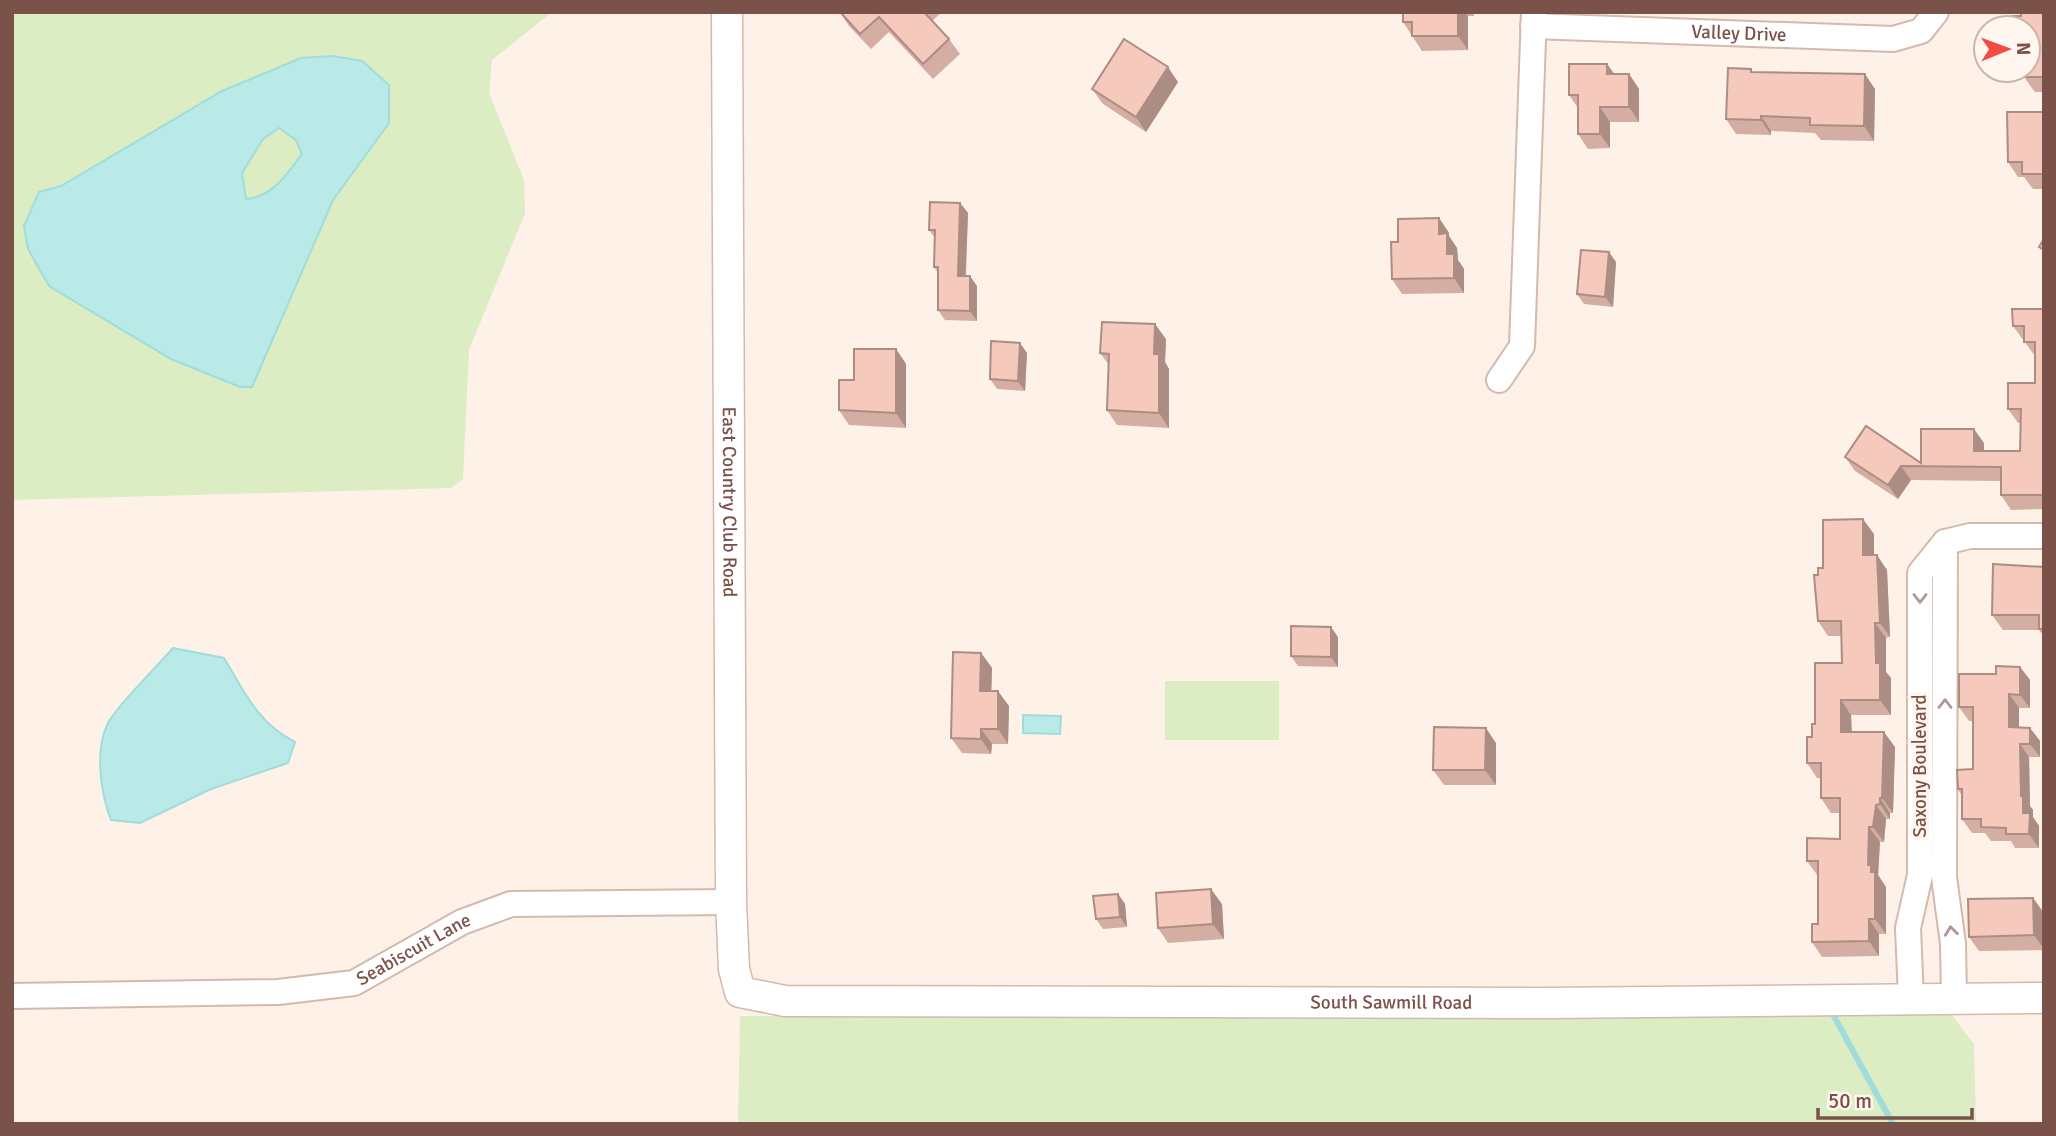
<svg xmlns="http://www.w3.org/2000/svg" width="2056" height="1136" viewBox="0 0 2056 1136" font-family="Signika,sans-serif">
  <rect width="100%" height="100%" fill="#fef1e7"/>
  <g fill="#dcedc4">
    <path d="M 12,12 L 552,12 L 492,60 L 489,93 L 524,180 L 525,213 L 469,350 L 463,479 L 451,488 L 12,500 Z"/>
    <rect x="1165" y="681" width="114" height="59"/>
    <path d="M 1949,1011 L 1974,1044 L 1976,1124 L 738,1124 L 740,1016 L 1747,1015 Z"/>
  </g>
  <g fill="#baeae8" stroke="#9fdcdb" stroke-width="2" fill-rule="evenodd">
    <path d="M 333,56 L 362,61 L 389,85 L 389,123 L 333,200 L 252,387 L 240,387 L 171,359 L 49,286 L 28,249 L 24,226 L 39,192 L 61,186 L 222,91 L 301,58 ZM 279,128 L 296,140 L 302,154 C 286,175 274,196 246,199 L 242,173 L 263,139 Z"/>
    <path d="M 173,648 L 224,658 C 244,691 258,724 295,742 L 288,763 L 211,789 L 140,823 L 111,820 C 101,794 94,751 108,723 C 118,704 157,667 173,648 Z"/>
    <path d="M 1023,715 L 1061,716 L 1060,734 L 1023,733 Z"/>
  </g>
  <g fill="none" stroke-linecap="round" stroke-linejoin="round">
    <path stroke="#9fdcdb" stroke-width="6" d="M 1830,1009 L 1893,1124"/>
    <defs>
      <g id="minor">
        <path id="s1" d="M 1533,26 L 1893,39 L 1921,31 L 1936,12"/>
        <path d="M 1499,380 L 1522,346 L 1534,12"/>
        <path d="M 1945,542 L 1970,536 L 2044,536"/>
        <path id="s2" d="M 12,996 L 278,992 L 354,983 L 462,922 L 511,904 L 731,902"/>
        <path d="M 1911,999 L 1908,928 L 1920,875 L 1920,573 L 1945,542 L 1944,877 L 1953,944 L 1954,999"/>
      </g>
      <g id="tertiary">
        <path id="s3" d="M 727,12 L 731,902 L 734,969 L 740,992 L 785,1001 L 1548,1003 L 2044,998"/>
      </g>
    </defs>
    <use href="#minor" stroke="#d4b9ae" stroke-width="28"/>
    <use href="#tertiary" stroke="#d4b9ae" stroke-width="33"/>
    <use href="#minor" stroke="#fff" stroke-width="24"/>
    <use href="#tertiary" stroke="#fff" stroke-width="30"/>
  </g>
  <g fill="#d4ada3">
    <path d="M 840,12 L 942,12 L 932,21 L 949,39 L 960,54 L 933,79 L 889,32 L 871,49 L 849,26 Z"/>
    <path d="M 1403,12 L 1474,12 L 1474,16 L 1468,16 L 1468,50 L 1422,51 L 1403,22 Z"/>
    <path d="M 2044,12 L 2044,92 L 2035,92 L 2024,77 L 2024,75 L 2023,75 L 2019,70 L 2028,70 L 2021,16 Z"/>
    <path d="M 1607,64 L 1614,74 L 1629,74 L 1639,89 L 1639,122 L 1610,122 L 1610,148 L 1588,149 L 1578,134 L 1578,108 L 1569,95 Z"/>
    <path d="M 1753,72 L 1875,89 L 1874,141 L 1821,140 L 1815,133 L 1771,131 L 1771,135 L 1736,134 L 1726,119 Z"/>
    <path d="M 1178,82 L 1146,132 L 1103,104 L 1092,89 Z"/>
    <path d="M 2044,112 L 2044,189 L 2033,189 L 2024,177 L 2018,177 L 2008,162 Z"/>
    <path d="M 960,203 L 968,213 L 966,276 L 977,286 L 977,321 L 945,320 L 938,310 L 938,273 L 934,267 L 935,238 L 929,230 Z"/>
    <path d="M 1439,218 L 1449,233 L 1449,236 L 1457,248 L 1458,260 L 1464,269 L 1464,293 L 1402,294 L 1392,279 L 1398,242 Z"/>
    <path d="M 1616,262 L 1613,307 L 1584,304 L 1577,294 Z"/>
    <path d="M 2044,309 L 2044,509 L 2011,510 L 2001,495 L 2001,481 L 1911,480 L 1898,499 L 1855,471 L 1845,457 L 1921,463 L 1984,443 L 1984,451 L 2020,451 L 2020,423 L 2018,423 L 2008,409 L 2035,383 L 2035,356 L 2013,326 Z"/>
    <path d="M 1166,339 L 1165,362 L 1169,369 L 1169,428 L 1117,425 L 1107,410 L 1109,365 L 1100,353 Z"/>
    <path d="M 896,349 L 906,364 L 906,428 L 849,425 L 839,410 L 854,380 Z"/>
    <path d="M 1027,353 L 1025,391 L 997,389 L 990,379 Z"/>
    <path d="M 1874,534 L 1874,555 L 1887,570 L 1890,637 L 1886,638 L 1886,672 L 1891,678 L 1891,715 L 1851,715 L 1852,732 L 1895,747 L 1893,813 L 1890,813 L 1890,819 L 1886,819 L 1884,842 L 1880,842 L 1878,875 L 1886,887 L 1886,934 L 1879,934 L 1879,956 L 1822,957 L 1812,942 L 1818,924 L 1818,876 L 1807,861 L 1840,839 L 1840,813 L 1831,813 L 1821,798 L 1821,778 L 1817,778 L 1807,763 L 1815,724 L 1842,663 L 1841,636 L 1828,636 L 1818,621 L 1818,575 L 1823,568 Z"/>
    <path d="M 2044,567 L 2044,636 L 2039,630 L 2003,630 L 1992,615 Z"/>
    <path d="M 1338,637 L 1338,667 L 1298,666 L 1291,656 Z"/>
    <path d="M 981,653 L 992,668 L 991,691 L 1009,706 L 1008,744 L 992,744 L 991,754 L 962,753 L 951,738 Z"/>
    <path d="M 2020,667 L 2030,680 L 2030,708 L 2019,708 L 2019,727 L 2030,728 L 2040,741 L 2040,757 L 2029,757 L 2030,806 L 2033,810 L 2033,817 L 2039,826 L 2039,848 L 2015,848 L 2011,841 L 1991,841 L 1985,833 L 1972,833 L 1962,819 L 1962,796 L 1958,789 L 1973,769 L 1973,721 L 1969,721 L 1959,707 L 1996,674 Z"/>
    <path d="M 1496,743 L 1496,785 L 1444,785 L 1433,770 Z"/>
    <path d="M 1118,894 L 1125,904 L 1127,927 L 1103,929 L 1096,919 Z"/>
    <path d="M 2033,898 L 2043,912 L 2044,950 L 1979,951 L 1969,937 Z"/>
    <path d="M 1222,904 L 1224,939 L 1168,943 L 1158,928 Z"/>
  </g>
  <g fill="#ac8d84">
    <path d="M 1458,12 L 1465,12 L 1468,16 L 1468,50 L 1458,36 Z"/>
    <path d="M 1607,64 L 1618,79 L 1607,74 Z"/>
    <path d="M 1168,67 L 1178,82 L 1146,132 L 1136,117 Z"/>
    <path d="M 1629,74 L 1639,89 L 1639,122 L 1629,107 Z"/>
    <path d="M 1865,74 L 1875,89 L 1874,141 L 1864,126 Z"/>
    <path d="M 1600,107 L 1610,122 L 1610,148 L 1600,134 Z"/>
    <path d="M 1761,116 L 1771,131 L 1771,135 L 1761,120 Z"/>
    <path d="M 960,203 L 968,213 L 965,286 L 958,276 Z"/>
    <path d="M 1439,218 L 1449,233 L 1449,236 L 1457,248 L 1458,260 L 1464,269 L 1464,293 L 1454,278 L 1447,254 L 1439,234 Z"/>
    <path d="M 1609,252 L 1616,262 L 1613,307 L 1605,297 Z"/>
    <path d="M 970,276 L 977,286 L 977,321 L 970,311 Z"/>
    <path d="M 1155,324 L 1166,339 L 1165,362 L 1169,369 L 1169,428 L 1159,413 L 1154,354 Z"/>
    <path d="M 1020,343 L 1027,353 L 1025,391 L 1018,381 Z"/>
    <path d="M 896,349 L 906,364 L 906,428 L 896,413 Z"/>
    <path d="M 1974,429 L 1984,443 L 1984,465 L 1974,451 Z"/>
    <path d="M 1901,466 L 1911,480 L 1898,499 L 1888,485 Z"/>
    <path d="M 1863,519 L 1874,534 L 1874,570 L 1863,555 Z"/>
    <path d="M 1877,555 L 1887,570 L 1890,637 L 1880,623 Z"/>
    <path d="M 1875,623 L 1886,638 L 1886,672 L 1891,678 L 1891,715 L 1880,700 L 1876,663 Z"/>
    <path d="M 1331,627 L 1338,637 L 1338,667 L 1331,657 Z"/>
    <path d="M 981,653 L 992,668 L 991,706 L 980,691 Z"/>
    <path d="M 2020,667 L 2030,680 L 2030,708 L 2020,695 Z"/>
    <path d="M 998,691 L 1009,706 L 1008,744 L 998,729 Z"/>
    <path d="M 2009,694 L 2019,708 L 2019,741 L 2009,727 Z"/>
    <path d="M 1841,700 L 1851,715 L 1852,746 L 1841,732 Z"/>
    <path d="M 1486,728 L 1496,743 L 1496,785 L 1485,770 Z"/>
    <path d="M 2030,728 L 2040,741 L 2040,757 L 2030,744 Z"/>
    <path d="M 981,729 L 992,744 L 991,754 L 981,739 Z"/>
    <path d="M 1884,732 L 1895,747 L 1893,813 L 1882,798 Z"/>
    <path d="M 2020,744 L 2029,757 L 2030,806 L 2033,810 L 2033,817 L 2039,826 L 2039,848 L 2029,834 L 2023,813 L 2021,796 Z"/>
    <path d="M 1880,798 L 1890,813 L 1890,819 L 1880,804 Z"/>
    <path d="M 1876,805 L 1886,819 L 1884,842 L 1873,827 Z"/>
    <path d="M 1869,827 L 1880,842 L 1878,875 L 1886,887 L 1886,934 L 1875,919 L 1868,865 Z"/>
    <path d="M 1211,889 L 1222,904 L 1224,939 L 1213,924 Z"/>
    <path d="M 1118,894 L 1125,904 L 1127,927 L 1120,917 Z"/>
    <path d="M 2033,898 L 2043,912 L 2044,949 L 2034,935 Z"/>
    <path d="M 1869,919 L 1879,934 L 1879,956 L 1869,941 Z"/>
  </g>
  <g fill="#f6c9bd" stroke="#ac8d84" stroke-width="2">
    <path d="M 840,12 L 924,12 L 949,39 L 923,64 L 879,17 L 860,34 Z"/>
    <path d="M 1403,12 L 1458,12 L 1458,36 L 1412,36 L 1412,22 L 1403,22 Z"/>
    <path d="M 2021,12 L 2044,12 L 2044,77 L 2024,77 L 2024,70 L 2028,70 L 2028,28 L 2012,28 L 2012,16 L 2021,16 Z"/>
    <path d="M 1124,39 L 1168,67 L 1136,117 L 1092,89 Z"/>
    <path d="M 1569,64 L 1607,64 L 1607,74 L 1629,74 L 1629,107 L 1600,107 L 1600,134 L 1578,134 L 1578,95 L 1569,95 Z"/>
    <path d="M 1728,68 L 1751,69 L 1751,72 L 1865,74 L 1864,126 L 1810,125 L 1810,118 L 1761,116 L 1761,120 L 1726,119 Z"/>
    <path d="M 2007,112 L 2044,112 L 2044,174 L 2022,174 L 2022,162 L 2008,162 Z"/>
    <path d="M 930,202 L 960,203 L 958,276 L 970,276 L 970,311 L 938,310 L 938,267 L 934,267 L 935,230 L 929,230 Z"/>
    <path d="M 1439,218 L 1439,234 L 1447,233 L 1447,254 L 1454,254 L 1454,278 L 1392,279 L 1391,242 L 1398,242 L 1398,219 Z"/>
    <path d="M 2044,239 L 2044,250 L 2039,247 Z"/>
    <path d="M 1581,250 L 1609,252 L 1605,297 L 1577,294 Z"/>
    <path d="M 2012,309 L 2044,309 L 2044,495 L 2001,495 L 2001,467 L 1901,466 L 1888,485 L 1845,457 L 1866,426 L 1921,463 L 1921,429 L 1974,429 L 1974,451 L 2020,451 L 2021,409 L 2008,409 L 2008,383 L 2035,383 L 2035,342 L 2024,342 L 2024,326 L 2013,326 Z"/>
    <path d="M 1102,322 L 1155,324 L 1154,354 L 1159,354 L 1159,413 L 1107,410 L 1109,354 L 1100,353 Z"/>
    <path d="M 991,341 L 1020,343 L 1018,381 L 990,379 Z"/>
    <path d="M 854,349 L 896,349 L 896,413 L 839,410 L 839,380 L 854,380 Z"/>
    <path d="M 1863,519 L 1863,555 L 1877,555 L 1880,623 L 1875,623 L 1876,663 L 1880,663 L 1880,700 L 1841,700 L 1841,732 L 1884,732 L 1882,798 L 1880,798 L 1880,804 L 1876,805 L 1873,827 L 1869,827 L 1868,865 L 1871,865 L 1871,872 L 1875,872 L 1875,919 L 1869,919 L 1869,941 L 1812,942 L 1812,924 L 1818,924 L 1818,861 L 1807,861 L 1807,838 L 1840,839 L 1840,798 L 1821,798 L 1821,763 L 1807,763 L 1807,737 L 1812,737 L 1812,724 L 1815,724 L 1815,663 L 1842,663 L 1841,621 L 1818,621 L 1814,575 L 1818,575 L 1818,568 L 1823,568 L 1823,520 Z"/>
    <path d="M 1993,564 L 2044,567 L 2044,629 L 2039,629 L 2039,615 L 1992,615 Z"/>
    <path d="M 1291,626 L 1331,627 L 1331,657 L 1291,656 Z"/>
    <path d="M 953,652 L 981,653 L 980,691 L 998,691 L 998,729 L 981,729 L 981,739 L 951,738 Z"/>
    <path d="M 1996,666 L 2020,667 L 2020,695 L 2009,694 L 2009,727 L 2030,728 L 2030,744 L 2020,744 L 2021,796 L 2023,796 L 2023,813 L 2030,813 L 2029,834 L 2006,834 L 2006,828 L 1981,827 L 1981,819 L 1962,819 L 1962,789 L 1958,789 L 1957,770 L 1973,769 L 1973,707 L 1959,707 L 1959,674 L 1996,674 Z"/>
    <path d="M 1434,727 L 1486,728 L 1485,770 L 1433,770 Z"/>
    <path d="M 1211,889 L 1213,924 L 1158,928 L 1156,893 Z"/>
    <path d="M 1118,894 L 1120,917 L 1096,919 L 1093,896 Z"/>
    <path d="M 2033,898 L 2034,935 L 1969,937 L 1968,899 Z"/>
  </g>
  <defs><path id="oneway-chevron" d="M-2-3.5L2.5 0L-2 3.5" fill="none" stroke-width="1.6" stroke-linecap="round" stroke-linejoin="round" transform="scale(1.75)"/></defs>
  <g stroke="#b09792">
    <use href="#oneway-chevron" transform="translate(1920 598) rotate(90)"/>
    <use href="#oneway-chevron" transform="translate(1945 704) rotate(-90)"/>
    <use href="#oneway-chevron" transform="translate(1951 931) rotate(-97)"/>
  </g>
  <g text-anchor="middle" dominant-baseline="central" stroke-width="7" stroke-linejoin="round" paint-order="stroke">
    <g font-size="19" fill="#7b5249" stroke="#fff6ef">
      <text stroke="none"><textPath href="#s1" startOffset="206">Valley Drive</textPath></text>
      <text stroke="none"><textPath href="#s3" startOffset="490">East Country Club Road</textPath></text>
      <text transform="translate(1920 766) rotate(-90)">Saxony Boulevard</text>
      <text stroke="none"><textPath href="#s2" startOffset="411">Seabiscuit Lane</textPath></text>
      <text stroke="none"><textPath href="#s3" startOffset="1633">South Sawmill Road</textPath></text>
    </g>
  </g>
  <rect width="2056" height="1136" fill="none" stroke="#7b5249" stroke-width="28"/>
  <g transform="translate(2007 49) rotate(89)"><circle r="33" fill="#fff6ef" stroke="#cab4ad" stroke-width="2"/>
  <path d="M0-5L12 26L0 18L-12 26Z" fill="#f04c44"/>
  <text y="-10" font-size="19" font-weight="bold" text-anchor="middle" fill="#7b5249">N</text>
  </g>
  <path d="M1818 1108v10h154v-10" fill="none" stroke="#7b5249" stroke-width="3.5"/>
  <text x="1828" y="1108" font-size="21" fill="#7b5249" stroke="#fff6ef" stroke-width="5" paint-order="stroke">50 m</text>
</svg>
